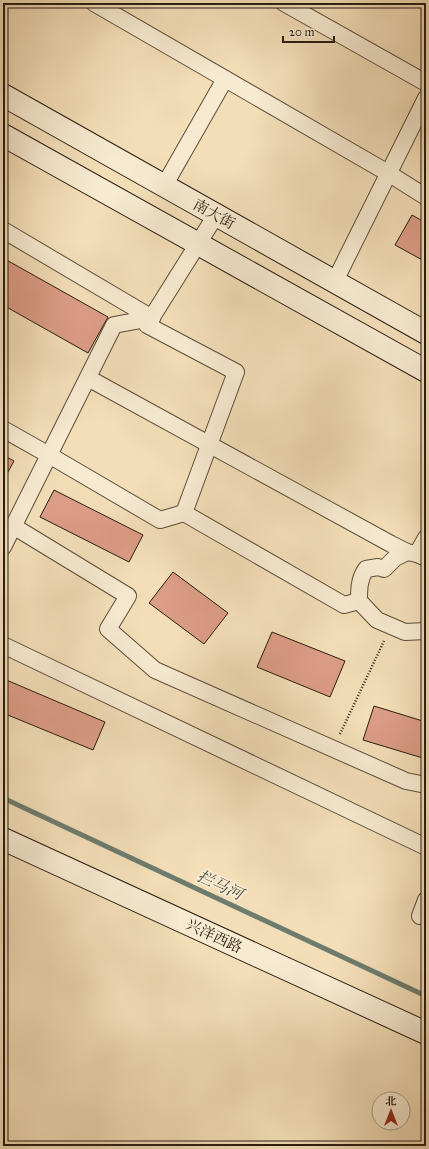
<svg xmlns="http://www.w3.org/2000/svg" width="429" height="1149" viewBox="0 0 429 1149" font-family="'IM FELL Great Primer','Noto Serif SC',serif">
  <rect width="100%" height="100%" fill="#f3deb8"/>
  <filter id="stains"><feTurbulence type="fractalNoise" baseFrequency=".005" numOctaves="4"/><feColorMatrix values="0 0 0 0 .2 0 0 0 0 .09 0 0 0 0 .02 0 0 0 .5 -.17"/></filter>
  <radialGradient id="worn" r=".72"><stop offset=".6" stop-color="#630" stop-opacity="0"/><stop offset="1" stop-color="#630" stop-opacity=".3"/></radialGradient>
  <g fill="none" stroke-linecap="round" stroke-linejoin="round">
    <path stroke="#6d7c6e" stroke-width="5" d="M 3,798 L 426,996"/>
  </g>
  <g fill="#dc9d86" stroke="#281d0f">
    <path d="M 412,215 L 426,223 L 426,262 L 395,245 Z"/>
    <path d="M 3,258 L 108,317 L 88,353 L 3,305 Z"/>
    <path d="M 3,455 L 14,461 L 3,481 Z"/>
    <path d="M 54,490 L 143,535 L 129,562 L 40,517 Z"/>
    <path d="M 173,572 L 228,613 L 204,644 L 149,603 Z"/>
    <path d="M 272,632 L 345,661 L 330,697 L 257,667 Z"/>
    <path d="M 4,679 L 105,722 L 93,750 L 3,713 L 3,682 Z"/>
    <path d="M 374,706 L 426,722 L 426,759 L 363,740 Z"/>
  </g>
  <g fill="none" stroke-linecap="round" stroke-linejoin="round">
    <defs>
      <g id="street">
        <path d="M 94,3 L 388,173 L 426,197"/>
        <path d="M 284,3 L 426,83"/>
        <path d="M 164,186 L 225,79"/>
        <path d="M 216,215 L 147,325 L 236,372 L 184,513 L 344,605 L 359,601 L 377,620 L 405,632 L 426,631"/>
        <path d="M 3,230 L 152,318"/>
        <path d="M 335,281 L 426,98"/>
        <path d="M 88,378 L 391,544 L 407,552 L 417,554 L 426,558"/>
        <path d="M 3,429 L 49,455 L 160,520 L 184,513"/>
        <path d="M 13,526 L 128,596 L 108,629 L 155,670 L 406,781 L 426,785"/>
        <path d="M 3,547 L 114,325 L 152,318"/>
        <path d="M 417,554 L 426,538"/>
        <path d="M 359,601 C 359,589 359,579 366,569 L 378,567 L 384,569 L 395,558 L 407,552"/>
        <path d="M 3,645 L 426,847"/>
        <path d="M 420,916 L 426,900"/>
      </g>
      <g id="secondary">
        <path d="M 3,95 L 426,333"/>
        <path d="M 3,135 L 426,371"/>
        <path d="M 3,839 L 426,1033"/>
      </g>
    </defs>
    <use href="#street" stroke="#5b4d39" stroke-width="18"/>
    <use href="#secondary" stroke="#281d0f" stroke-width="24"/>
    <path stroke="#281d0f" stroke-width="2.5" stroke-dasharray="1 2" stroke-linecap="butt" d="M 340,734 L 384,641"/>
    <use href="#street" stroke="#f7ead1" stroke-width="16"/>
    <use href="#secondary" stroke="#f7ead1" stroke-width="22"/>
  </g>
  <g text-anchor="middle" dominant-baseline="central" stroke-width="3.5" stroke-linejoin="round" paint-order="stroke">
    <g font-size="15" fill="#281d0f" stroke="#f7ead1">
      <text transform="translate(214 214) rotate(29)">南大街</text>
      <text transform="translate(214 936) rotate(25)">兴洋西路</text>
    </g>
    <g font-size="16" font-style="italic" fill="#4a4d3e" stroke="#f7ead1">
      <text transform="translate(220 885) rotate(25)">拦马河</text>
    </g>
  </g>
  <rect width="429" height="1149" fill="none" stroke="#f3deb8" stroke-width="16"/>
  <rect x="4" y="4" width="421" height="1141" fill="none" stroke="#281d0f" stroke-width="2"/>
  <rect x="8" y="8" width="413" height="1133" fill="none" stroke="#281d0f"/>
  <g transform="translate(391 1111)"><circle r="19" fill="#f7ead1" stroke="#a49883"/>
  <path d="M0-3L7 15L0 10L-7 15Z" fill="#8f2418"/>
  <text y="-6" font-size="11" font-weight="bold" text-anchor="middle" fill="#281d0f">北</text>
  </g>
  <path d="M283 36v6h51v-6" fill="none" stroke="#281d0f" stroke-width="2"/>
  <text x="289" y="36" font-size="12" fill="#281d0f" stroke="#f7ead1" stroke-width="3" paint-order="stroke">20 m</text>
  <rect width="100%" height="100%" filter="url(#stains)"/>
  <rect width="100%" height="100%" fill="url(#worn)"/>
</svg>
